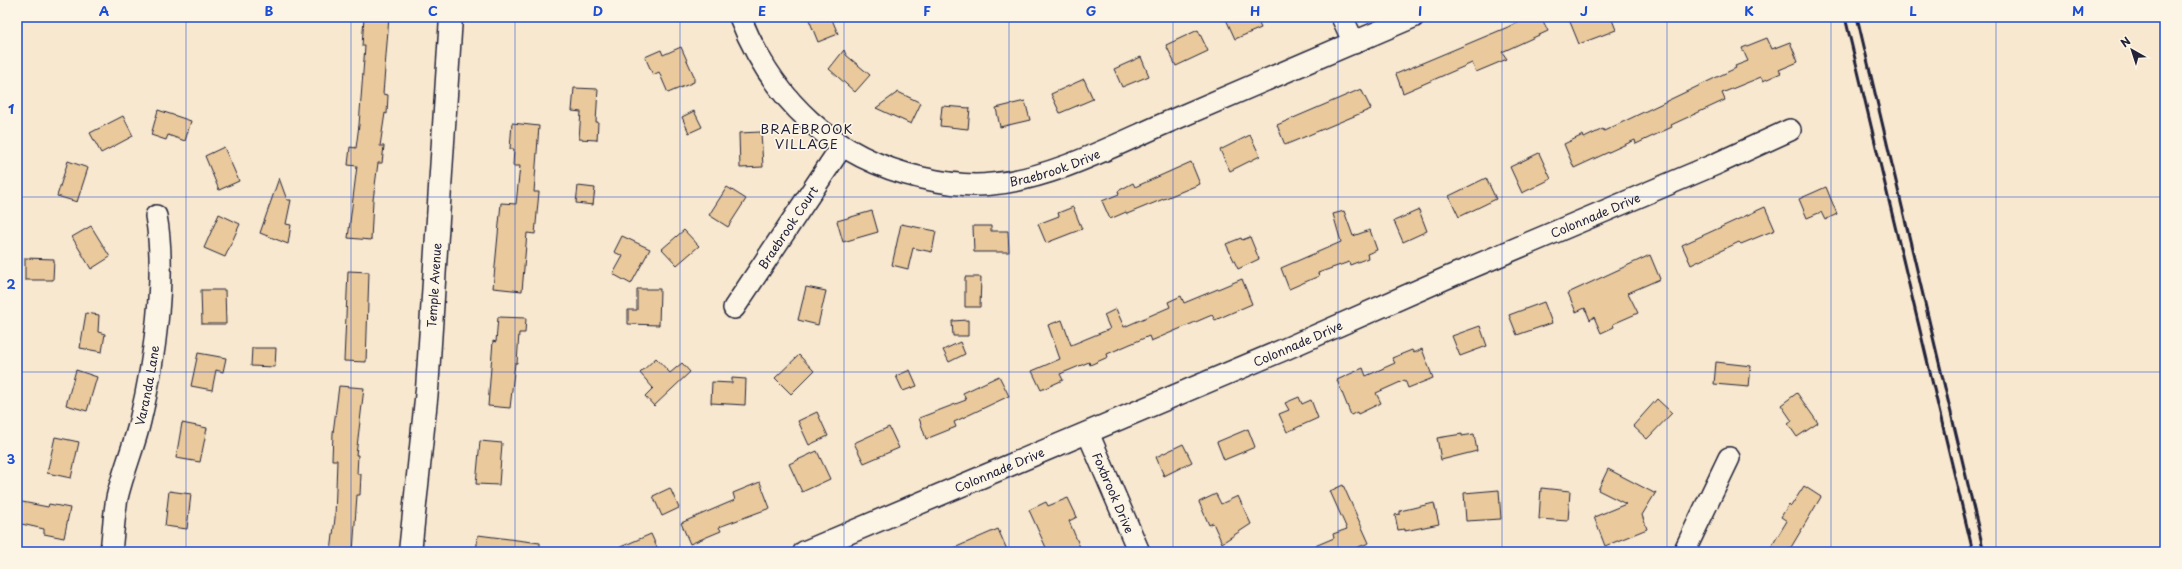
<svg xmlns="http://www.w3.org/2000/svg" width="2182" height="569" viewBox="0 0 2182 569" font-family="'Playpen Sans',sans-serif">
  <rect width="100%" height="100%" fill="#f7e8cf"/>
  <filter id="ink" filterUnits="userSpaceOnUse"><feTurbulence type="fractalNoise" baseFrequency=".025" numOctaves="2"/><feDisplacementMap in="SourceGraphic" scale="8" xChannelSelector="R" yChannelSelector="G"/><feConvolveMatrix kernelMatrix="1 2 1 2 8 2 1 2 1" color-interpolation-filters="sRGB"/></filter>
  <g filter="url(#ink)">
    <g fill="#eaca9c" stroke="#22223b">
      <path d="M 364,17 L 389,17 L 383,94 L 388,95 L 387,114 L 385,113 L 380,146 L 384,146 L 382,163 L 378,163 L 373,200 L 371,240 L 348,238 L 357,166 L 348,165 L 350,147 L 356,148 L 359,125 L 365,46 L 362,46 Z"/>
      <path d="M 808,17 L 831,17 L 838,34 L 818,42 Z"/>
      <path d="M 1225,17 L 1256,17 L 1261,28 L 1235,39 Z"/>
      <path d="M 1527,17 L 1541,17 L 1548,31 L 1502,52 L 1507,59 L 1476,72 L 1472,63 L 1403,93 L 1396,74 L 1508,27 Z"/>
      <path d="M 1568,17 L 1611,17 L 1616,30 L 1579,44 Z"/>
      <path d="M 1198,30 L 1208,51 L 1176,66 L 1166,45 Z"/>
      <path d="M 1767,38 L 1772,49 L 1790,42 L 1798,62 L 1779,70 L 1781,73 L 1763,81 L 1761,77 L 1722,93 L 1725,100 L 1671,125 L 1672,127 L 1636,144 L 1635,140 L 1574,168 L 1564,144 L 1583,135 L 1584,138 L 1603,129 L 1604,131 L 1736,68 L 1735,66 L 1748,61 L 1742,48 Z"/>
      <path d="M 681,47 L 694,76 L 694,82 L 668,93 L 659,72 L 653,75 L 645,57 L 661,50 L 663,55 Z"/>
      <path d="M 844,50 L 846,55 L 870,75 L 855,92 L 829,69 Z"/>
      <path d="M 1141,57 L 1149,76 L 1122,87 L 1114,69 Z"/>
      <path d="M 1084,79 L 1093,99 L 1060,113 L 1051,94 Z"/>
      <path d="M 574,88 L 598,89 L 596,122 L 598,122 L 597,140 L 579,139 L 581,112 L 572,111 Z"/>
      <path d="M 1361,89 L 1371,109 L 1285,145 L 1277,125 Z"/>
      <path d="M 898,92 L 921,103 L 911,124 L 876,108 Z"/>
      <path d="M 1025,101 L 1030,120 L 1000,127 L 996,108 Z"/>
      <path d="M 942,106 L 970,108 L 968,129 L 940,126 Z"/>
      <path d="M 158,110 L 191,121 L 185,141 L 168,135 L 166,140 L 151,135 Z"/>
      <path d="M 694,111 L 702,127 L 689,133 L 682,117 Z"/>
      <path d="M 123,116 L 133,136 L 101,153 L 90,133 Z"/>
      <path d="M 512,123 L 539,126 L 534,192 L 539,192 L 535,234 L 527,233 L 522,291 L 493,288 L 501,203 L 516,204 L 520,166 L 513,166 L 514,149 L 510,149 Z"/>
      <path d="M 761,132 L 763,167 L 740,168 L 739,133 Z"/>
      <path d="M 1250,135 L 1260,156 L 1230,171 L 1220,150 Z"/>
      <path d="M 224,147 L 239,181 L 219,190 L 205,156 Z"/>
      <path d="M 1539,153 L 1551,179 L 1522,193 L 1510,167 Z"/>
      <path d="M 68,161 L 88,168 L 77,202 L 57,196 Z"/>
      <path d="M 1191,162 L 1200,184 L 1127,214 L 1126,212 L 1110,219 L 1102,201 L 1119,194 L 1118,191 L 1133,183 L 1135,187 Z"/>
      <path d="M 279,178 L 287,200 L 291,200 L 286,224 L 291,225 L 288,244 L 260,233 Z"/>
      <path d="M 1486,178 L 1496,199 L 1459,217 L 1449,196 Z"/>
      <path d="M 578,186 L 595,188 L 593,205 L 576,203 Z"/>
      <path d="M 727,187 L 746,199 L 728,227 L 709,215 Z"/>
      <path d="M 1826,187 L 1837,214 L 1825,220 L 1821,212 L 1807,218 L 1799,199 Z"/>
      <path d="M 1073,207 L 1082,229 L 1046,243 L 1038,224 L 1059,216 L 1058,213 Z"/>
      <path d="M 1765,207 L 1775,230 L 1741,244 L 1739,242 L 1691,265 L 1682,245 Z"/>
      <path d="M 1419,210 L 1427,231 L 1403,242 L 1394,221 Z"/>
      <path d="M 872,211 L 878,232 L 843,242 L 837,221 Z"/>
      <path d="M 1344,211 L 1353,236 L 1370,230 L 1377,250 L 1367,254 L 1368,258 L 1350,265 L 1349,262 L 1318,273 L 1319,276 L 1289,289 L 1281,268 L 1341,242 L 1333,214 Z"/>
      <path d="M 219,214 L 240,224 L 225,257 L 204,248 Z"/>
      <path d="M 901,224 L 936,231 L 932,252 L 913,248 L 908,269 L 892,265 Z"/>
      <path d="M 91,226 L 110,257 L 91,269 L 72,237 Z"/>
      <path d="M 973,226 L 991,226 L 991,231 L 1008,231 L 1009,252 L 974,252 Z"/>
      <path d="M 684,230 L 699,246 L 677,265 L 662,249 Z"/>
      <path d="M 622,236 L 650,249 L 631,284 L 613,274 L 623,256 L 614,252 Z"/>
      <path d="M 1250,237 L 1259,259 L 1238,269 L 1226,244 L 1241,238 L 1242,240 Z"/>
      <path d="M 1650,255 L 1660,279 L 1628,293 L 1638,313 L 1613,324 L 1614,327 L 1601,333 L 1594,317 L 1590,320 L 1585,308 L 1576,312 L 1568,293 Z"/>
      <path d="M 25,258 L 54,259 L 53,280 L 25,280 Z"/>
      <path d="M 348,271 L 369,272 L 366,362 L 344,361 Z"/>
      <path d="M 965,277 L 981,277 L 980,307 L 965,307 Z"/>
      <path d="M 1242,279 L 1252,304 L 1215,320 L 1212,315 L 1151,341 L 1149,336 L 1107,354 L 1108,357 L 1090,365 L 1089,362 L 1060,374 L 1063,380 L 1041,390 L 1032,371 L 1060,359 L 1048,325 L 1062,320 L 1071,345 L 1110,329 L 1104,315 L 1116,309 L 1124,327 L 1170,307 L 1168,302 L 1181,296 L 1184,303 Z"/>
      <path d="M 806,287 L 826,291 L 818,325 L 798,320 Z"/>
      <path d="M 637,289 L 660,289 L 659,325 L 628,324 L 628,310 L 637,310 Z"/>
      <path d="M 201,290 L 225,290 L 226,324 L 202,324 Z"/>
      <path d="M 1544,302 L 1552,323 L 1517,335 L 1509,315 Z"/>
      <path d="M 86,313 L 99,315 L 98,332 L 105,334 L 102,352 L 80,348 Z"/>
      <path d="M 498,317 L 526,318 L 525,333 L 519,333 L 517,363 L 515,363 L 510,408 L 488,406 L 493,341 L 496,342 Z"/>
      <path d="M 968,320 L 968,336 L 953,336 L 952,321 Z"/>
      <path d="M 1480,326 L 1487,346 L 1460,356 L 1452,336 Z"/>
      <path d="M 960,342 L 965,354 L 949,362 L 943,350 Z"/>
      <path d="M 252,348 L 276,348 L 275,367 L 251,366 Z"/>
      <path d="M 1422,349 L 1433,378 L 1408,388 L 1405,380 L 1376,393 L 1381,403 L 1358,414 L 1357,412 L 1351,415 L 1337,380 L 1363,368 L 1366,376 L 1395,363 L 1392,358 L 1412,350 L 1414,353 Z"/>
      <path d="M 198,353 L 226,358 L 223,372 L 216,370 L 212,390 L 191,386 Z"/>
      <path d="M 799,355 L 814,371 L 791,394 L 775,378 Z"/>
      <path d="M 656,358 L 670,373 L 682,363 L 690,372 L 654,406 L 645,396 L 653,388 L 640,373 Z"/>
      <path d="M 1716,362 L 1751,366 L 1749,387 L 1714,384 Z"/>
      <path d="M 76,370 L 97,377 L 87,411 L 66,405 Z"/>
      <path d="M 910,370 L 917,386 L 903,391 L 896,376 Z"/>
      <path d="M 999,376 L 1009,396 L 954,422 L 956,427 L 926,439 L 919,418 L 966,400 L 963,393 Z"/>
      <path d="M 732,378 L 746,379 L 745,405 L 711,403 L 712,382 L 732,383 Z"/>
      <path d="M 339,386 L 364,388 L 356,455 L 358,455 L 357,474 L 361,474 L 360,495 L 357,495 L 353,552 L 331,552 L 335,518 L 337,460 L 332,460 L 333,433 Z"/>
      <path d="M 1797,393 L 1818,423 L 1797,437 L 1788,424 L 1792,421 L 1781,405 Z"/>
      <path d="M 1299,397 L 1302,404 L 1311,400 L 1318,418 L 1287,432 L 1279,414 L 1289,410 L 1285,403 Z"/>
      <path d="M 1657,399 L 1672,413 L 1647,439 L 1633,426 Z"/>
      <path d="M 817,412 L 828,436 L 809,445 L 798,421 Z"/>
      <path d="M 182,423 L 207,428 L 200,462 L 176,458 Z"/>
      <path d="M 889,427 L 899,448 L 864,463 L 854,443 Z"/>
      <path d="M 1248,429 L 1255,447 L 1224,460 L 1217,442 Z"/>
      <path d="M 1462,434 L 1462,436 L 1474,434 L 1477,451 L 1441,460 L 1437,438 Z"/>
      <path d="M 55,437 L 79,442 L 71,478 L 47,473 Z"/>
      <path d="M 480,441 L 502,443 L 499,485 L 476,484 Z"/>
      <path d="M 1183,444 L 1192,462 L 1164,476 L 1156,457 Z"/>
      <path d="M 817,451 L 830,479 L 802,492 L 789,464 Z"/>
      <path d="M 1608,469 L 1654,493 L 1656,492 L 1642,515 L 1647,529 L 1605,546 L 1594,517 L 1626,504 L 1598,490 Z"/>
      <path d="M 760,482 L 770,508 L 719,527 L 721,531 L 690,544 L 681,523 L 735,500 L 733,493 Z"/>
      <path d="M 1343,485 L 1369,543 L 1345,552 L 1301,552 L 1334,538 L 1333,534 L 1347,529 L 1330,491 Z"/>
      <path d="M 1804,486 L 1821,497 L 1790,549 L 1768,552 L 1787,521 L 1781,517 L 1789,504 L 1791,506 Z"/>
      <path d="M 670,488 L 679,508 L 662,516 L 653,496 Z"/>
      <path d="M 1541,488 L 1570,491 L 1568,521 L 1539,519 Z"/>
      <path d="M 1499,490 L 1501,519 L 1466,521 L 1464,493 Z"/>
      <path d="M 169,491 L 191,494 L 187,529 L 165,526 Z"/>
      <path d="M 1216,494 L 1221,504 L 1238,496 L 1251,524 L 1222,543 L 1213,523 L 1209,525 L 1199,502 Z"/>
      <path d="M 1068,498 L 1077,517 L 1069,521 L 1082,552 L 1048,552 L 1029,510 L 1046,502 L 1048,506 Z"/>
      <path d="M 17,501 L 48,507 L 49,504 L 70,508 L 64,538 L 44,534 L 44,529 L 17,523 Z"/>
      <path d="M 1434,503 L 1439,524 L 1405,531 L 1405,529 L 1398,530 L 1395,515 L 1400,514 L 1400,511 Z"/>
      <path d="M 998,529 L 1008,552 L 945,552 Z"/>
      <path d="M 651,534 L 659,552 L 609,552 Z"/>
      <path d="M 478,535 L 540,543 L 540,552 L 476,552 Z"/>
    </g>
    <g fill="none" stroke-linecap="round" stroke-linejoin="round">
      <defs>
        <g id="street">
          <path id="s1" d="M 740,17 C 773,101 834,158 922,178 C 944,183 970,187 992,184 C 1049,179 1109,148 1161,125 C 1245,89 1329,53 1413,17"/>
          <path d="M 1342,17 L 1354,43"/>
          <path id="s2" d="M 734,308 L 842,146"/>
          <path id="s3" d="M 1088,433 L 1139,552"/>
          <path id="s4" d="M 111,552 C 113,534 114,515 117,498 C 123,472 134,447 140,421 C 154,364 167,274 156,216"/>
          <path id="s5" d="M 804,552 L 1283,350 L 1451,276 L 1716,164 L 1790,130"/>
          <path d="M 1684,552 L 1729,458"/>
        </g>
        <g id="secondary">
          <path id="s6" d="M 410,552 L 427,390 L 451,17"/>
        </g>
      </defs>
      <use href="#street" stroke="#22223b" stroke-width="24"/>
      <use href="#secondary" stroke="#22223b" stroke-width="25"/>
      <use href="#street" stroke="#fcf5e5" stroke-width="21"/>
      <use href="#secondary" stroke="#fcf5e5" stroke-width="22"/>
      <g stroke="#22223b" stroke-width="3">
        <path d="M 1845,17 L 1973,552"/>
        <path d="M 1857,17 L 1984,552"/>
      </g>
    </g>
  </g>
  <path fill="none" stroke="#1d4ed8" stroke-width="1" stroke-opacity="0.55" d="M 186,17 L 186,552M 351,17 L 351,552M 515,17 L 515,552M 680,17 L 680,552M 844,17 L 844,552M 1009,17 L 1009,552M 1173,17 L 1173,552M 1338,17 L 1338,552M 1502,17 L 1502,552M 1667,17 L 1667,552M 1831,17 L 1831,552M 1996,17 L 1996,552M 17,197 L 2165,197M 17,372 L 2165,372"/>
  <g text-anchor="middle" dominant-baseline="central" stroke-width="3.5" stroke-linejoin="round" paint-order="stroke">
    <g font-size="12" fill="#22223b" stroke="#fcf5e5">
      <text stroke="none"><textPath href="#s1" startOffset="389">Braebrook Drive</textPath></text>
      <text stroke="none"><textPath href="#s5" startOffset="860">Colonnade Drive</textPath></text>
      <text stroke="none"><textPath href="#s2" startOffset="97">Braebrook Court</textPath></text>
      <text stroke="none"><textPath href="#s6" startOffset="268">Temple Avenue</textPath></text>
      <text stroke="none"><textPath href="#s5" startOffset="536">Colonnade Drive</textPath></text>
      <text stroke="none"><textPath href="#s4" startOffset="171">Varanda Lane</textPath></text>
      <text stroke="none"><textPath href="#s5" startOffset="212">Colonnade Drive</textPath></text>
      <text stroke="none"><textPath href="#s3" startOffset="65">Foxbrook Drive</textPath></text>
    </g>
    <g font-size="13" letter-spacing="1" fill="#22223b" stroke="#fcf5e5">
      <text x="807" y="128">BRAEBROOK<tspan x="807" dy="15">VILLAGE</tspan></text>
    </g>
  </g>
  <rect width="2182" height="569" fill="none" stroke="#fcf5e5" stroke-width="44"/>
  <g transform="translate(2132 50) rotate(321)" stroke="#fcf5e5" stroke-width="3" paint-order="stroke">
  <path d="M0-3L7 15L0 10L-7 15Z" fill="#22223b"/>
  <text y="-6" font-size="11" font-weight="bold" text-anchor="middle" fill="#22223b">N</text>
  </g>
  <rect x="22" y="22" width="2138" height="525" fill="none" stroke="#1d4ed8" stroke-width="1.5"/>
  <g font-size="13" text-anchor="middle" font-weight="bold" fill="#1d4ed8">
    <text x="104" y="16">A</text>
    <text x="269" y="16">B</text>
    <text x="433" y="16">C</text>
    <text x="598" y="16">D</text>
    <text x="762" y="16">E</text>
    <text x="927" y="16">F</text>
    <text x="1091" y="16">G</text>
    <text x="1255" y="16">H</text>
    <text x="1420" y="16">I</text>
    <text x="1584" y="16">J</text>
    <text x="1749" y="16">K</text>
    <text x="1913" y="16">L</text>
    <text x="2078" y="16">M</text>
    <text x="11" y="114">1</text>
    <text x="11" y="289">2</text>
    <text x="11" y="464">3</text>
  </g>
</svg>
